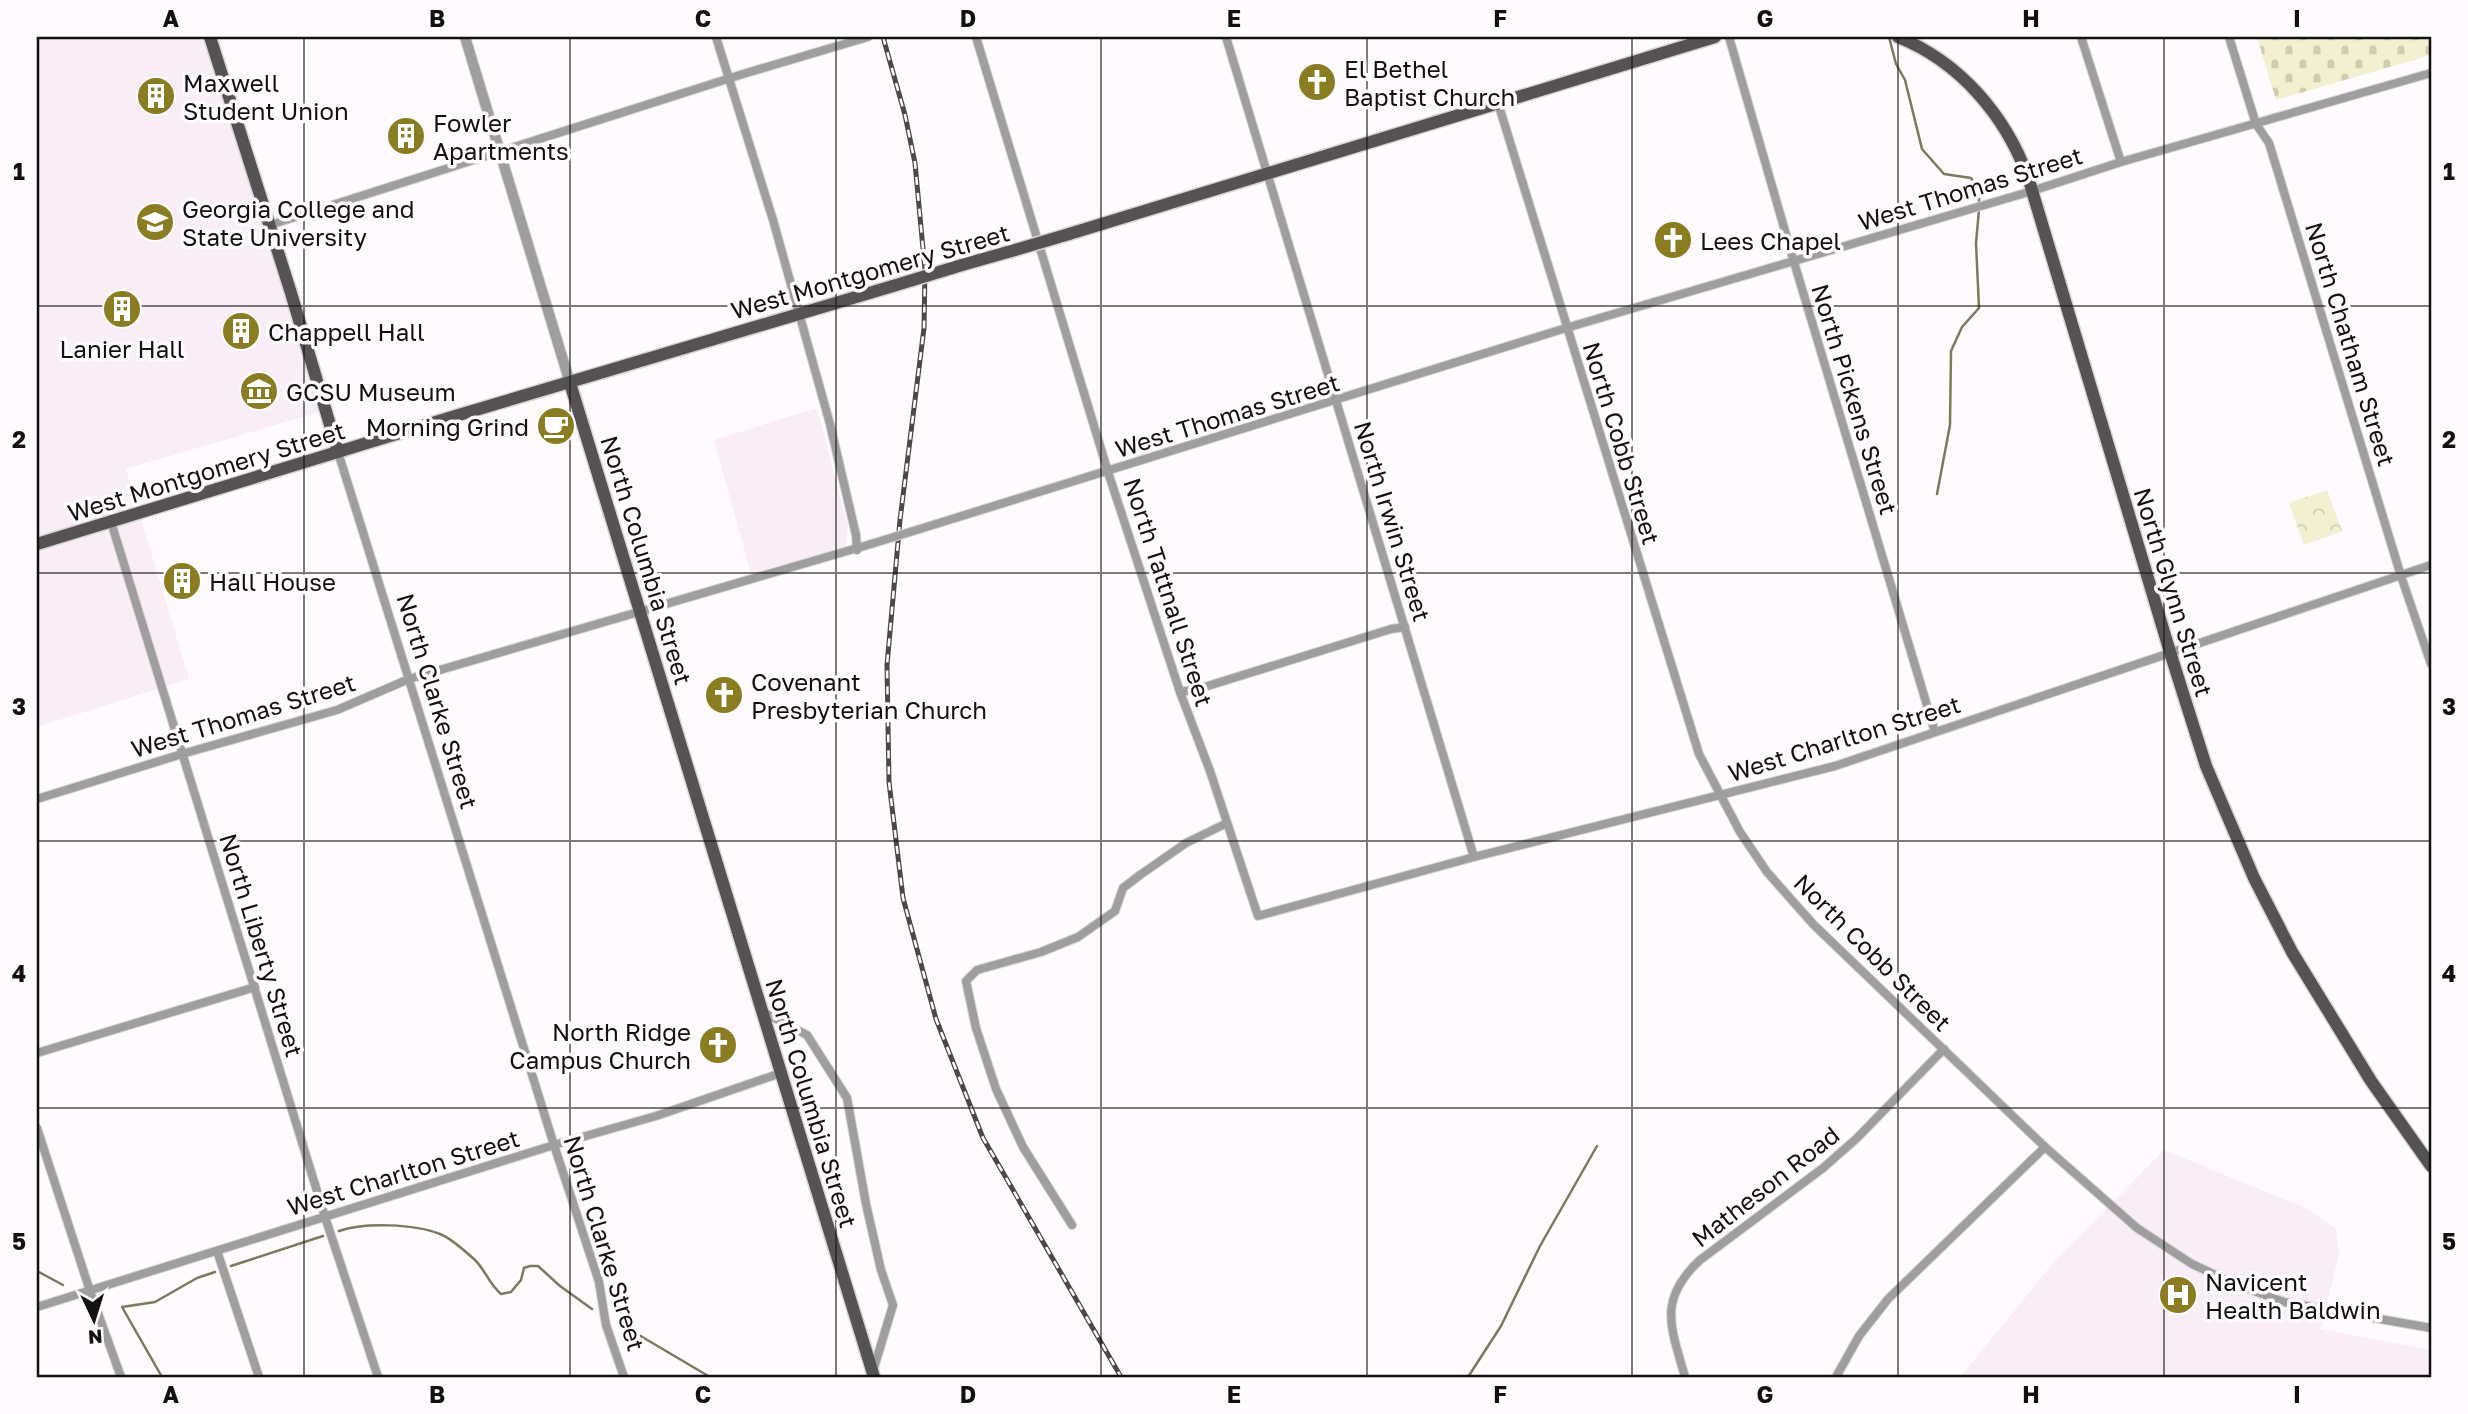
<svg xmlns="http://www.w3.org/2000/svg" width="2468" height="1414" viewBox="0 0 2468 1414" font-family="'Golos Text',sans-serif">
  <defs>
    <pattern id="forest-crowns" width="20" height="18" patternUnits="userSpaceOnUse" patternTransform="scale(1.75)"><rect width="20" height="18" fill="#f3efd1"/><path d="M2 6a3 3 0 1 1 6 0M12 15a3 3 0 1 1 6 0" fill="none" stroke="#cfccb2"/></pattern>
    <pattern id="cemetery-stones" width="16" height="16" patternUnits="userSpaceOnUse" patternTransform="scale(1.75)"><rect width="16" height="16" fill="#f3efd1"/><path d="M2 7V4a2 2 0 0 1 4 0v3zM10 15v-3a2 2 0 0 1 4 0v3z" fill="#cfccb2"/></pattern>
  </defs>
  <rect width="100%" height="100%" fill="#fefafd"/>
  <g fill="#f9eef6">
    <path d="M 37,37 L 215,37 L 333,408 L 126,469 L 189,679 L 37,727 Z"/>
    <path d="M 817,408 L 848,527 L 845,547 L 751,574 L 714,440 Z"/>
    <path d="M 2164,1150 L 2306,1208 L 2336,1229 L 2339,1253 L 2321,1329 L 2431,1350 L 2431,1377 L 1960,1377 L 2054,1262 Z"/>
  </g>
  <path fill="url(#forest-crowns)" d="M 2327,490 L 2342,531 L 2304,545 L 2289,503 Z"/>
  <path fill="url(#cemetery-stones)" d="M 2257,37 L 2431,37 L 2431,55 L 2276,100 Z"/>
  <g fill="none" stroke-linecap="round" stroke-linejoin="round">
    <g stroke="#7c795c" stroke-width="2.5">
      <path d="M 1889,37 L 1896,64 L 1905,80 L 1922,149 L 1944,174 L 1971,178 L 1979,191 L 1979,203"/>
      <path d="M 1937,494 L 1950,425 L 1951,351 L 1962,327 L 1979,308 L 1976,243 L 1979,210"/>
      <path d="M 339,1231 C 364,1222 415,1224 440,1234 C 451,1238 466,1252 475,1260 C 486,1271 489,1284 501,1294 L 511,1292 L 521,1280 L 524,1268 L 530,1266 L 538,1266 L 560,1286 L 592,1309"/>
      <path d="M 231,1266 L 323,1236"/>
      <path d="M 37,1271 L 63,1285"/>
      <path d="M 627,1328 L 710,1377"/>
      <path d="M 162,1377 L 122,1307 L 155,1302 L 197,1278 L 215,1272"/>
      <path d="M 1468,1377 L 1501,1326 L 1540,1246 L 1597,1146"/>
    </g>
    <defs>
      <g id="minor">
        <path d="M 716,37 L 773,220 L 830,424 L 856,535 L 857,550"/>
        <path d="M 976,37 L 1108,472 L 1180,692 L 1210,771 L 1258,916 L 1474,857 L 1835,766 L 2431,565"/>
        <path d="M 1226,37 L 1474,857"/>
        <path d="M 1729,37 L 1794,262 L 1935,732"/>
        <path d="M 2081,37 L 2121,162"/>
        <path d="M 2229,37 L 2256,124 L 2269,143 L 2401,576 L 2431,664"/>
        <path d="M 1498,103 L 1699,754 L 1740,832 L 1767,872 L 1813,924 L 2045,1147 L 2137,1228 L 2192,1264 L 2235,1284 L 2284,1302 L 2431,1328"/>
        <path d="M 270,225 L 743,74 L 868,37"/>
        <path d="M 338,452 L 554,1145 L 599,1282 L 606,1325 L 624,1377"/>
        <path d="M 111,522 L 325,1217 L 378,1377"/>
        <path d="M 936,524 L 1566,328 L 2032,191 L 2121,162 L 2431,73"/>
        <path d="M 1180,692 L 1198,689 L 1391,629 L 1405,627"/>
        <path d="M 37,799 L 182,754 L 337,710 L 409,679 L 871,544"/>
        <path d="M 763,1012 L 807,1035 L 847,1098 L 866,1204 L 881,1270 L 893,1305 L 873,1371"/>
        <path d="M 37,1053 L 255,987"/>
        <path d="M 37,1128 L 90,1291 L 121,1377"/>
        <path d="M 1072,1225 L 1023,1147 L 996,1089 L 976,1028 L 966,981 L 977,970 L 1041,952 L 1078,937 L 1115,911 L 1123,888 L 1140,875 L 1186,843 L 1227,823"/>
        <path d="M 217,1251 L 259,1377"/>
        <path d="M 37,1307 L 554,1145 L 656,1116 L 781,1073"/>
        <path d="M 1685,1377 C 1671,1327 1657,1300 1700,1260 L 1823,1168 L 1856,1139 L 1944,1049"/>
        <path d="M 1836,1377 L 1859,1336 L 1888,1299 L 2045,1147"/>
      </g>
      <path id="tertiary" d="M 465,37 L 570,383"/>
      <g id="primary">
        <path d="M 210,37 L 291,293 L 338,452"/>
        <path d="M 1898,37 C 1960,62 2005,115 2028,177 L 2170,652 L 2206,766 L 2254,878 L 2292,952 L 2371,1081 L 2431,1166"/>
        <path d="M 1069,234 L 1715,37"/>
        <path d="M 962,265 L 1015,250"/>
        <path d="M 570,383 L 874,1377"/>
        <path d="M 37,544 L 452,417 L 893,286"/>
      </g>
    </defs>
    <use href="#minor" stroke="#d8d5d7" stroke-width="10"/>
    <use href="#tertiary" stroke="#d8d5d7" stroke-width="12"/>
    <use href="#primary" stroke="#d8d5d7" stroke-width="15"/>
    <use href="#minor" stroke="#9f9e9f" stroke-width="8"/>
    <use href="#tertiary" stroke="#9f9e9f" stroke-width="10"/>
    <use href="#primary" stroke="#555254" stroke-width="12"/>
    <defs>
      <path id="rail" d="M 883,37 L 905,115 L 915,163 L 925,270 L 924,328 L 900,520 L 887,665 L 889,782 L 903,898 L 936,1019 L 983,1138 L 1121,1377"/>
    </defs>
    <use href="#rail" stroke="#4a494a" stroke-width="5"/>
    <use href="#rail" stroke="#fefafd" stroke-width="2.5" stroke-dasharray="8" stroke-linecap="butt"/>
    <defs>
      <path id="minor-bridge" d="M 871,544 L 936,524"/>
      <g id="primary-bridge">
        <path d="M 1015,250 L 1069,234"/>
        <path d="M 893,286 L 962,265"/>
      </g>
    </defs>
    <use href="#minor-bridge" stroke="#d8d5d7" stroke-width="10" stroke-linecap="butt"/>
    <use href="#primary-bridge" stroke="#d8d5d7" stroke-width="15" stroke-linecap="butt"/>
    <use href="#minor-bridge" stroke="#9f9e9f" stroke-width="8"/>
    <use href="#primary-bridge" stroke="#555254" stroke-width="12"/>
  </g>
  <path fill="none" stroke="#121112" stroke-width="2" stroke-opacity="0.55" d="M 304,37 L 304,1377M 570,37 L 570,1377M 836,37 L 836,1377M 1101,37 L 1101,1377M 1367,37 L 1367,1377M 1632,37 L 1632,1377M 1898,37 L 1898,1377M 2164,37 L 2164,1377M 37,306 L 2431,306M 37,573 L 2431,573M 37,841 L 2431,841M 37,1108 L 2431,1108"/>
  <defs>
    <symbol id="church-disc" viewBox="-11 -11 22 22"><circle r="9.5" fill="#897c21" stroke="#fefafd"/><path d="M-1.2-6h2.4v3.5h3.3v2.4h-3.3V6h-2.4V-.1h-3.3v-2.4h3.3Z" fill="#fff"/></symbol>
    <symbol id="building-disc" viewBox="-11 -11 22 22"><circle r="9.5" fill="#897c21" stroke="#fefafd"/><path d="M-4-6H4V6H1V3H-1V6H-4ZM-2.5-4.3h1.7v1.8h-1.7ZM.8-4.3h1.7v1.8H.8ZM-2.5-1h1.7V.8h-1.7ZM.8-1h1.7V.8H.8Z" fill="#fff"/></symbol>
    <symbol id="university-disc" viewBox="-11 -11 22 22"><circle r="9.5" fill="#897c21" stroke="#fefafd"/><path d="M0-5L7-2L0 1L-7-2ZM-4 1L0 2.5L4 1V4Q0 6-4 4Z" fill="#fff"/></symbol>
    <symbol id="museum-disc" viewBox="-11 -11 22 22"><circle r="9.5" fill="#897c21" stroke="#fefafd"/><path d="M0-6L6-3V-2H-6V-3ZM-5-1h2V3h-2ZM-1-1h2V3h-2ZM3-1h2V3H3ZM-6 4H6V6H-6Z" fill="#fff"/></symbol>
    <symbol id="cafe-disc" viewBox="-11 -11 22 22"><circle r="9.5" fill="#897c21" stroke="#fefafd"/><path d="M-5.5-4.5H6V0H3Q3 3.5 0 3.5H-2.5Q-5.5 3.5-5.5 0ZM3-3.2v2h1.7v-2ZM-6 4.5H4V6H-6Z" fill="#fff"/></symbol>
    <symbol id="hospital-disc" viewBox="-11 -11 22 22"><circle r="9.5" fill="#897c21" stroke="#fefafd"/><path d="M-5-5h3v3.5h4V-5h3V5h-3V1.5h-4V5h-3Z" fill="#fff"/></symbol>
  </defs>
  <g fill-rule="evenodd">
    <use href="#church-disc" x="1295" y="60" width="44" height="44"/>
    <use href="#building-disc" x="134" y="74" width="44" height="44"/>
    <use href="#building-disc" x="384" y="114" width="44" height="44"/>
    <use href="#university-disc" x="133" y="200" width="44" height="44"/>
    <use href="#church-disc" x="1651" y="218" width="44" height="44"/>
    <use href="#building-disc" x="100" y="287" width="44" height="44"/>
    <use href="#building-disc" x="219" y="309" width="44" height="44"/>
    <use href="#museum-disc" x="237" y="369" width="44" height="44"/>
    <use href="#cafe-disc" x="534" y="404" width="44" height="44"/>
    <use href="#building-disc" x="160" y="559" width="44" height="44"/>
    <use href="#church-disc" x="702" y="673" width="44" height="44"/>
    <use href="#church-disc" x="696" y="1023" width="44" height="44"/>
    <use href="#hospital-disc" x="2156" y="1273" width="44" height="44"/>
  </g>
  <g text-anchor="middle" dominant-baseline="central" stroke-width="7" stroke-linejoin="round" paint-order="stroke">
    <g font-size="24" fill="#121112" stroke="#fefafd" text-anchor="start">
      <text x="1344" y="68">El Bethel<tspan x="1344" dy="28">Baptist Church</tspan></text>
      <text x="183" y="82">Maxwell<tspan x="183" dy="28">Student Union</tspan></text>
      <text x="433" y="122">Fowler<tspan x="433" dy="28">Apartments</tspan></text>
      <text x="182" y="208">Georgia College and<tspan x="182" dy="28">State University</tspan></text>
      <text x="1700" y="240">Lees Chapel</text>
      <text x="268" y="331">Chappell Hall</text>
      <text x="122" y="348" text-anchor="middle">Lanier Hall</text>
      <text x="286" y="391">GCSU Museum</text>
      <text x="529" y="426" text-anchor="end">Morning Grind</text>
      <text x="209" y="581">Hall House</text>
      <text x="751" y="681">Covenant<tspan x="751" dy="28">Presbyterian Church</tspan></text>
      <text x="691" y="1031" text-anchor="end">North Ridge<tspan x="691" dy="28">Campus Church</tspan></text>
      <text x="2205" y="1281">Navicent<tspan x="2205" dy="28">Health Baldwin</tspan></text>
    </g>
    <g font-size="24" fill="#121112" stroke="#fefafd">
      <text transform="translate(1970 188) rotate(-17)">West Thomas Street</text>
      <text transform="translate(870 271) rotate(-16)">West Montgomery Street</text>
      <text transform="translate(2351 344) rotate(73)">North Chatham Street</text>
      <text transform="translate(1855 399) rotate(73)">North Pickens Street</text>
      <text transform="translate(1227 415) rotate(-17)">West Thomas Street</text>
      <text transform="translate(1622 443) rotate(73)">North Cobb Street</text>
      <text transform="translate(206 471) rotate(-17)">West Montgomery Street</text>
      <text transform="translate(1393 521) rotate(73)">North Irwin Street</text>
      <text transform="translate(647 560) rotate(73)">North Columbia Street</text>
      <text transform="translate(1169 592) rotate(72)">North Tattnall Street</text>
      <text transform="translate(2174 592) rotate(73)">North Glynn Street</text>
      <text transform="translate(438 701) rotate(73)">North Clarke Street</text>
      <text transform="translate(243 715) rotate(-17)">West Thomas Street</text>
      <text transform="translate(1844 738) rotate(-17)">West Charlton Street</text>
      <text transform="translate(262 945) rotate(73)">North Liberty Street</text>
      <text transform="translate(1873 952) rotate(45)">North Cobb Street</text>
      <text transform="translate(812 1103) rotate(73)">North Columbia Street</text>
      <text transform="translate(403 1172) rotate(-17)">West Charlton Street</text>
      <text transform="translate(1765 1186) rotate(-38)">Matheson Road</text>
      <text transform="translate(605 1243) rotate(73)">North Clarke Street</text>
    </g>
  </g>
  <rect width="2468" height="1414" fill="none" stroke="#fefafd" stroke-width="77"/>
  <g transform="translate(94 1320) rotate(176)" stroke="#fefafd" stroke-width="5" paint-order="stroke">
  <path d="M0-5L12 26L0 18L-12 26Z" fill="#121112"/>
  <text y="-10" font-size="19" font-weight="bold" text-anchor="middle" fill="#121112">N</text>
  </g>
  <rect x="38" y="38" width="2392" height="1338" fill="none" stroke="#121112" stroke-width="2.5"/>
  <g font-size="23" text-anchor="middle" font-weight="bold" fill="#121112">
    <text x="171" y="27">A</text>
    <text x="437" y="27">B</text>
    <text x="703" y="27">C</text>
    <text x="968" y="27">D</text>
    <text x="1234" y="27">E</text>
    <text x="1500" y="27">F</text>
    <text x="1765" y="27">G</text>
    <text x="2031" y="27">H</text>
    <text x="2297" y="27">I</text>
    <text x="19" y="180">1</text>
    <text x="2449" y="180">1</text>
    <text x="19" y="448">2</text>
    <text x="2449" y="448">2</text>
    <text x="19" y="715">3</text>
    <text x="2449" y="715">3</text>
    <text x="19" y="982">4</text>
    <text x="2449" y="982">4</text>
    <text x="19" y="1250">5</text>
    <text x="2449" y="1250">5</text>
    <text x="171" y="1403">A</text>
    <text x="437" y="1403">B</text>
    <text x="703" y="1403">C</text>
    <text x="968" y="1403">D</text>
    <text x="1234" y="1403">E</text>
    <text x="1500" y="1403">F</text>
    <text x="1765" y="1403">G</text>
    <text x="2031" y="1403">H</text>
    <text x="2297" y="1403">I</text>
  </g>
</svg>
